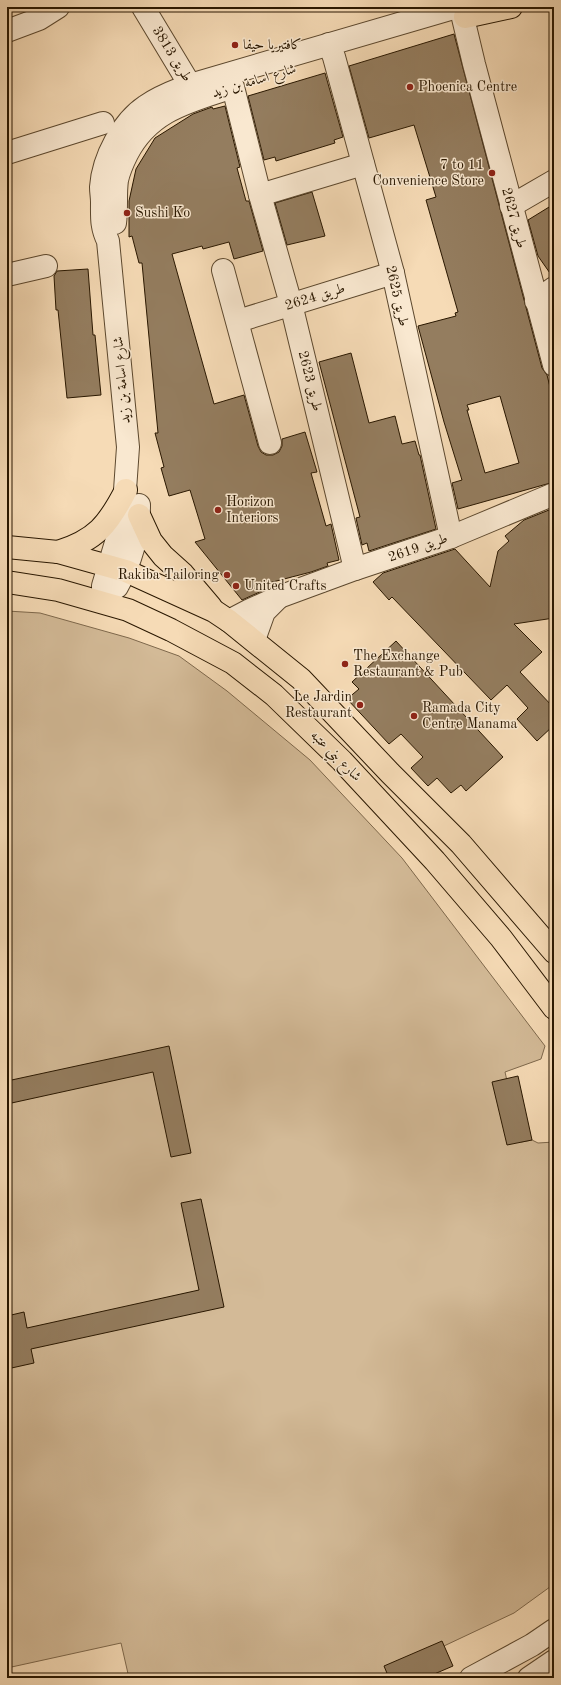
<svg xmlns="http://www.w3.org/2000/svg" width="561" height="1685" viewBox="0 0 561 1685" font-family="'Old Standard TT',Amiri,serif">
  <rect width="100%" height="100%" fill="#f6dbb6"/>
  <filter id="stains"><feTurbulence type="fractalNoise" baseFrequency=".005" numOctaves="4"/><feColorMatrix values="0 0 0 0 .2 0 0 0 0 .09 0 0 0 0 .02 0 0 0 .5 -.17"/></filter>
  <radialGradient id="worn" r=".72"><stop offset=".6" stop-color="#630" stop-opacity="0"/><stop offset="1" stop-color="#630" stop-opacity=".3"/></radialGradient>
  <path fill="#d3ba97" stroke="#7e684c" d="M 7,611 L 40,613 L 129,638 L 179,656 L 227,691 L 310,760 L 402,858 L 545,1046 L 541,1059 L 505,1072 L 521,1142 L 532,1140 L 538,1143 L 554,1142 L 554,1584 L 514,1613 L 376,1678 L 129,1678 L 121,1643 L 7,1668 Z"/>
  <g fill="#947d5f" stroke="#291700" fill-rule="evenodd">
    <path d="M 454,34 L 542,368 L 547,375 L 551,391 L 554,391 L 554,482 L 458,509 L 452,483 L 462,480 L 444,422 L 418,326 L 456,316 L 455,313 L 458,312 L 426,200 L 436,197 L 414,125 L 369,138 L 349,66 ZM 500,396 L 519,463 L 485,473 L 467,410 L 469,410 L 467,405 Z"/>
    <path d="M 325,73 L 343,137 L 334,140 L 335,143 L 276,161 L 275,157 L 264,160 L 248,96 Z"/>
    <path d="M 225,106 L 240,167 L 237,168 L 246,201 L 249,201 L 263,251 L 234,259 L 229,242 L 203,249 L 202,246 L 172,254 L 214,404 L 244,395 L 258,446 L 261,452 L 266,455 L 273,455 L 279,452 L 282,446 L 282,439 L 305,432 L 317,472 L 311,473 L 326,526 L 331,524 L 339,560 L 327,563 L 328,566 L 311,572 L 261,585 L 262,591 L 242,600 L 195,542 L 205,539 L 190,490 L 169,496 L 161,468 L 164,467 L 155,433 L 158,433 L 142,263 L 139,263 L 132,236 L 129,237 L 129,201 L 136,169 L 155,138 L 193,114 L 212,107 L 213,109 Z"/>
    <path d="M 312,192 L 325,236 L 287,245 L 275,203 Z"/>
    <path d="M 554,204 L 554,276 L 552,276 L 538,256 L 528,220 Z"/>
    <path d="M 88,269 L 93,335 L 95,335 L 101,395 L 67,398 L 58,310 L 56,310 L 54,276 L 57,271 Z"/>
    <path d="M 351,353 L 369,423 L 395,416 L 402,444 L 415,441 L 419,455 L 420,455 L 436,529 L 369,551 L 367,543 L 362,545 L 356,518 L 360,517 L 319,362 Z"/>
    <path d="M 554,508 L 554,618 L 514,624 L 542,652 L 520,672 L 554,708 L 554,725 L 537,741 L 517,719 L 528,708 L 507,685 L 491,700 L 392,597 L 389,600 L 373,582 L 383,573 L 455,549 L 490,587 L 498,551 L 509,541 L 505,536 L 524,520 Z"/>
    <path d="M 396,641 L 503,757 L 466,791 L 461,785 L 451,793 L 437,778 L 428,786 L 411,768 L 423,757 L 401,734 L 389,744 L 347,699 L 359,689 L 352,682 Z"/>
    <path d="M 169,1046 L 191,1153 L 171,1157 L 153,1072 L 7,1104 L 7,1081 Z"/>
    <path d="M 518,1076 L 532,1140 L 507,1145 L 492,1082 Z"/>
    <path d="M 201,1199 L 224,1307 L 31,1349 L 34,1363 L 7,1369 L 7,1316 L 24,1312 L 27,1328 L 199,1290 L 181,1203 Z"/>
    <path d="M 442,1641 L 453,1666 L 425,1678 L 389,1678 L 384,1666 Z"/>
  </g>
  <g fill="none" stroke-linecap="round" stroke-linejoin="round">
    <defs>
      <g id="minor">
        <path d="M 143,7 L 190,85 L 201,93"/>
        <path d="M 463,18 L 474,64 L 554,365"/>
        <path d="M 7,31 L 39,19 L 58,7"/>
        <path d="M 329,44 L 334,57 L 393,273 L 451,537"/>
        <path d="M 233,87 L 260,195 L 291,304 L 355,569"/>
        <path d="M 7,153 L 103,123"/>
        <path d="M 260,195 L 363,164"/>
        <path d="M 511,206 L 554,181"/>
        <path d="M 115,223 C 117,209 115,194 117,180 C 119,171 123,162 127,154 C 149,111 187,102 230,88"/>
        <path d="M 223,270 L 270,443"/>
        <path d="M 7,275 L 46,266"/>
        <path d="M 536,301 L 554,288"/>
        <path d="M 238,321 L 393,273"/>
        <path d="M 117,587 C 131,562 139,533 139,505"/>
        <path d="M 103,602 L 103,586 L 123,519 L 128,447 L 108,241 C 101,227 102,217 102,202 C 102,197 101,192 101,187 C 103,158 122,122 146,106 C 160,96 175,91 190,85 L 457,7"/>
        <path d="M 229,621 L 250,610 L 279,597 L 355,569 L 451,537 L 554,494"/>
        <path d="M 254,640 L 264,612 L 277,599"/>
        <path d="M 471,1678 L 532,1645 L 554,1630"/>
        <path d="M 529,1678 L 554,1661"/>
      </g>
      <g id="major">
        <path d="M 465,17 L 511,7"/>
        <path d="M 139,515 L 151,541 L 163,556 L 183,574 L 211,607"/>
        <path d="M 7,547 L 58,552 L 126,571 L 214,611 L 229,621 L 301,679 L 390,773 L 461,844 L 554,952"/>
        <path d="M 58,552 C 96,540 108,525 126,490"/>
        <path d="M 7,582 L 58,590 L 128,610 L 171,630 L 233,663 L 274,695 L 342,761 L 435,861 L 501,938 L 554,1008"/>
      </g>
    </defs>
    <use href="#minor" stroke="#5c482e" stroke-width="24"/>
    <use href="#major" stroke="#291700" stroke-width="24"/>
    <use href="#minor" stroke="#f9e8d0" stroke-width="22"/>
    <use href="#major" stroke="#f6dbb6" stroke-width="22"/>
  </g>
  <g fill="#8f2418" stroke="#f9e8d0" stroke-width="1.5">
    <circle cx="235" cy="45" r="4"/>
    <circle cx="410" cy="87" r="4"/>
    <circle cx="492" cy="173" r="4"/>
    <circle cx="127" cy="213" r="4"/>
    <circle cx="218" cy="510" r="4"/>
    <circle cx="227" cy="575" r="4"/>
    <circle cx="236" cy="586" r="4"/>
    <circle cx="345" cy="664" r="4"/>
    <circle cx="360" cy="705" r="4"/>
    <circle cx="414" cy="716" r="4"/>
  </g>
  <g text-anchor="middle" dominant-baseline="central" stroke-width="3" stroke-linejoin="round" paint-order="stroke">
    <g font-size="14" fill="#291700" stroke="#f9e8d0" text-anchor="start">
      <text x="243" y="45">كافتيريا حيفا</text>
      <text x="418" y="87">Phoenica Centre</text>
      <text x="484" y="165" text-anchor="end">7 to 11<tspan x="484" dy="16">Convenience Store</tspan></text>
      <text x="135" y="213">Sushi Ko</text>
      <text x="226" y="502">Horizon<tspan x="226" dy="16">Interiors</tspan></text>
      <text x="219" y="575" text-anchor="end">Rakiba Tailoring</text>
      <text x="244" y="586">United Crafts</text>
      <text x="353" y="656">The Exchange<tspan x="353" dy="16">Restaurant &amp; Pub</tspan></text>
      <text x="352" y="697" text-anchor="end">Le Jardin<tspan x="352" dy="16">Restaurant</tspan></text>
      <text x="422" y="708">Ramada City<tspan x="422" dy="16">Centre Manama</tspan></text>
    </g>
    <g font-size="14" fill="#291700" stroke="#f9e8d0">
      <text transform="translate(172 54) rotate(58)">طريق 3813</text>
      <text transform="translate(254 81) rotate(-17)">شارع اسامة بن زيد</text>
      <text transform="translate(514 218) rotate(75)">طريق 2627</text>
      <text transform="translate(397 296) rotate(77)">طريق 2625</text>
      <text transform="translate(315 297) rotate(-17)">طريق 2624</text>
      <text transform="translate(122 380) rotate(-95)">شارع اسامة بن زيد</text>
      <text transform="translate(310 381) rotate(76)">طريق 2623</text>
      <text transform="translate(418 548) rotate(-19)">طريق 2619</text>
      <text transform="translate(336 756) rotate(45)">شارع بني عتبه</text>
    </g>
  </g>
  <rect width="561" height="1685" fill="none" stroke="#f6dbb6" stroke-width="24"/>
  <rect x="8" y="8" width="545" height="1669" fill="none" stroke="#291700" stroke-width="2"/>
  <rect x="12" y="12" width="537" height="1661" fill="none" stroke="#291700"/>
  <rect width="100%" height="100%" filter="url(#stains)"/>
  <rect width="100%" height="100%" fill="url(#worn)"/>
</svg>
